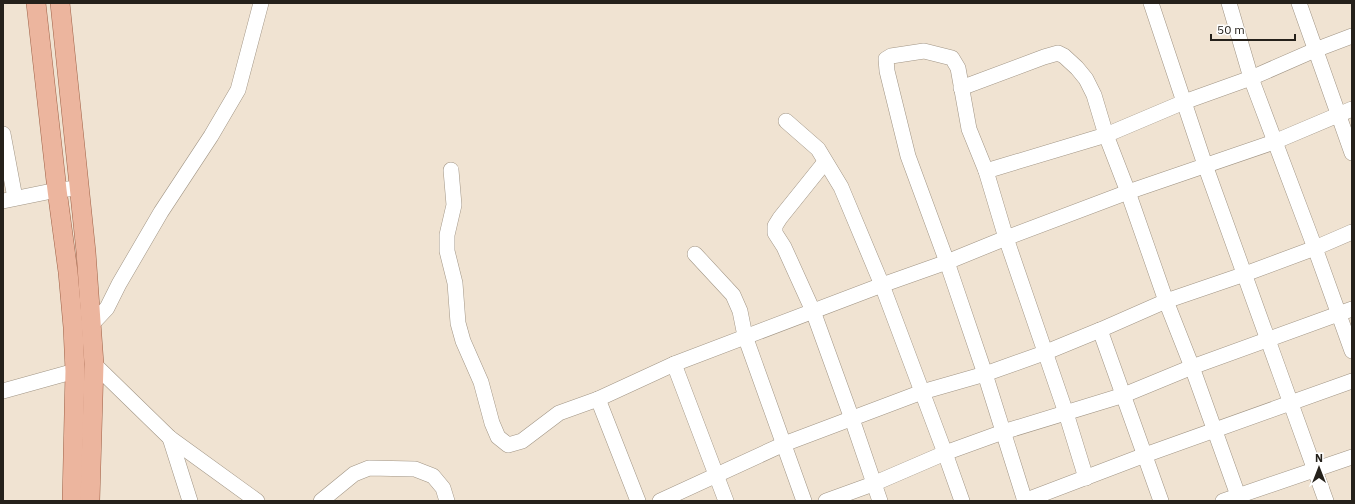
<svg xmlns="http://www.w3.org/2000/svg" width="1355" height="504" viewBox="0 0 1355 504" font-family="'IBM Plex Sans',sans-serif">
  <rect width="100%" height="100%" fill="#f0e3d2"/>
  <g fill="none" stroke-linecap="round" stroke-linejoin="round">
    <defs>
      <g id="minor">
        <path d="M 1151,3 L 1205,165 L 1326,501"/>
        <path d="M 1229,3 L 1251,78 L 1315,248 L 1352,351"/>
        <path d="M 1299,3 L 1352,153"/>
        <path d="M 961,88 L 1044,57 L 1058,53 L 1064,56 L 1077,68 L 1086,79 L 1094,95 L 1106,135 L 1128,192 L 1166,301 L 1192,367 L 1240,501"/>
        <path d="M 786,121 L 818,149 L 841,187 L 882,285 L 945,453 L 962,501"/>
        <path d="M 3,134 L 15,198"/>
        <path d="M 825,162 L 780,218 L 775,226 L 775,233 L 784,247 L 813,311 L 852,419 L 880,501"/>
        <path d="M 451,170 L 454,205 L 447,235 L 447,251 L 455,283 L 458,323 L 463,341 L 481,382 L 492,423 L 498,437 L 508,445 L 522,441 L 559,413 L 598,399 L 674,364 L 882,285 L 947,262 L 1006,238 L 1128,192 L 1274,142 L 1352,109"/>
        <path d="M 986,171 L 1106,135 L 1184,102 L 1251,78 L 1315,50 L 1352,36"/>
        <path d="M 3,201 L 57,190 L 79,188"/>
        <path d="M 695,254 L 733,295 L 740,311 L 745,336 L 804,501"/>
        <path d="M 91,325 L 107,308 L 119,284 L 161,212 L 211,136 L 238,90 L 261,3"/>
        <path d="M 1100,330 L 1161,501"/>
        <path d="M 94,364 L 170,438 L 257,501"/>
        <path d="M 674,364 L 726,501"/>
        <path d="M 3,391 L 75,371"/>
        <path d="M 598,399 L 638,501"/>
        <path d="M 170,438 L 190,501"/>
        <path d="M 321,501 L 354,474 L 369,468 L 415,469 L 433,476 L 443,488 L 447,501"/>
        <path d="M 660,501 L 784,444 L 922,392 L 985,374 L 1044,353 L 1100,330 L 1166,301 L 1245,274 L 1315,248 L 1352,232"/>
        <path d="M 826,501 L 873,484 L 945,453 L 1003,432 L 1124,395 L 1192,367 L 1352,309"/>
        <path d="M 1024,501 L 1145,455 L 1352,381"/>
        <path d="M 1025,501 L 985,374 L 947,262 L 908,156 L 887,71 L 886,59 L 891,56 L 924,51 L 952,58 L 958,68 L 969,129 L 986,171 L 1006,238 L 1066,413 L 1086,478"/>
        <path d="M 1223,501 L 1352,457"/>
      </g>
      <g id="major">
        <path d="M 36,3 L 57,190 L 68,272 L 73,327 L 75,371 L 72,501"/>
        <path d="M 60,3 L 86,252 L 94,364 L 90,501"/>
      </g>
    </defs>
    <use href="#minor" stroke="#a19585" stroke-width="16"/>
    <use href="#major" stroke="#9e6147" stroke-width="20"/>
    <use href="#minor" stroke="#fff" stroke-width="15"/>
    <use href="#major" stroke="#ecb59e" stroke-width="19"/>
  </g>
  <rect width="1355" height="504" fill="none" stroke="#25211b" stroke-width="8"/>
  <g transform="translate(1319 468)" stroke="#ffffff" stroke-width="3" paint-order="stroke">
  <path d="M0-3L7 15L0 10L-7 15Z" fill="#25211b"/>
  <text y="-6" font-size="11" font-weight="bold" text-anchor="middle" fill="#25211b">N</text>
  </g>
  <path d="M1211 34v6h84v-6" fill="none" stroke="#25211b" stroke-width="2"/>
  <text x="1217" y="34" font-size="12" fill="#25211b" stroke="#ffffff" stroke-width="3" paint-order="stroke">50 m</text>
</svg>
